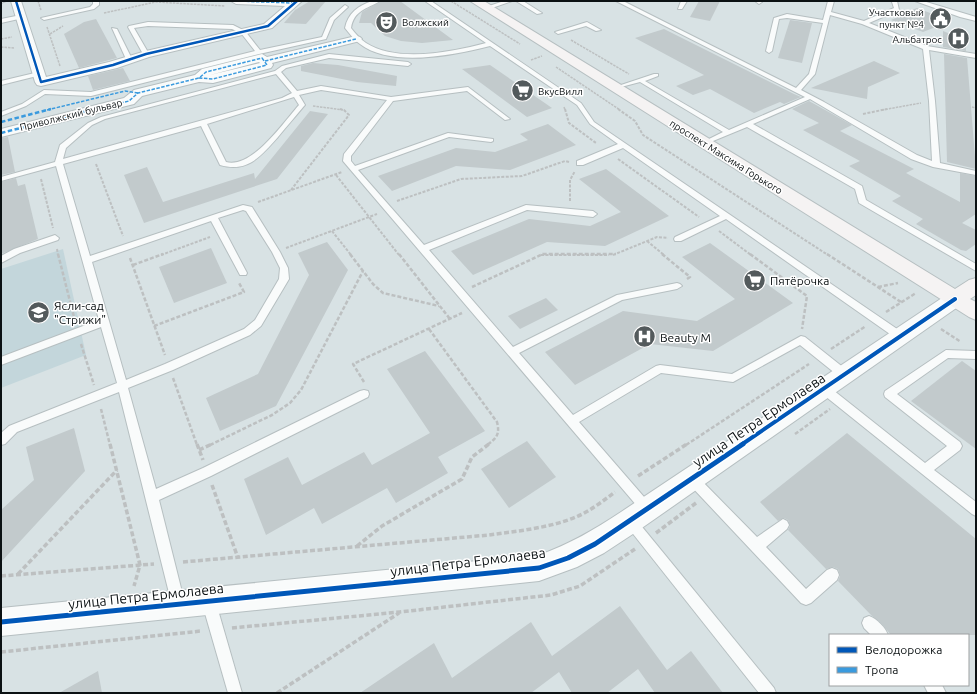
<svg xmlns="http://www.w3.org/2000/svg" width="977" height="694" viewBox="0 0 977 694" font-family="Ubuntu,sans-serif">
  <rect width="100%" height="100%" fill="#d8e2e4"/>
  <path fill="#c3d6db" d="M 63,249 L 86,355 L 1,388 L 1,269 Z"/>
  <g fill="#c2cacc">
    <path d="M 310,1 L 326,1 L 306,24 L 284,23 L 295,10 Z"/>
    <path d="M 381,1 L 400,1 L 453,40 L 422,43 L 401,41 L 385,36 L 371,23 L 359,23 L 362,12 Z"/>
    <path d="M 699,1 L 720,1 L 710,21 L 690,17 Z"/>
    <path d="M 917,8 L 951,21 L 923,32 L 891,20 L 898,17 L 896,16 Z"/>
    <path d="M 96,19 L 117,58 L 79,68 L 64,34 L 84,22 Z"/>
    <path d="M 790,20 L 812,23 L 802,63 L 778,58 Z"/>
    <path d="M 664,29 L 794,94 L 801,97 L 784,104 L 780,102 L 754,113 L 710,89 L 693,95 L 676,86 L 704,75 L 635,38 Z"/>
    <path d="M 943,31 L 965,40 L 966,51 L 943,47 Z"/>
    <path d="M 944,54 L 967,58 L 976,169 L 947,162 Z"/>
    <path d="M 874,61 L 900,73 L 868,87 L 867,99 L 811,88 Z"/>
    <path d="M 313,63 L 338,65 L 397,76 L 396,86 L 357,82 L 301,71 L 301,66 Z"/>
    <path d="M 490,65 L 552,108 L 527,117 L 462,69 Z"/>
    <path d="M 123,68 L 130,81 L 93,90 L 88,76 Z"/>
    <path d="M 809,101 L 852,125 L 840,131 L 914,169 L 906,173 L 960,202 L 960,173 L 976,176 L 976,214 L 962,223 L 976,230 L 976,244 L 966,251 L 961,250 L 916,224 L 923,219 L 892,201 L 901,196 L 849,166 L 860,161 L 803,130 L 819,123 L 792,109 Z"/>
    <path d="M 310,111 L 328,114 L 277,179 L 144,223 L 124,175 L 147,167 L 163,202 L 254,173 L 255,179 Z"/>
    <path d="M 548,124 L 576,145 L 510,170 L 456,166 L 392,191 L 378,176 L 456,148 L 495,152 L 528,140 L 520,134 Z"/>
    <path d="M 8,137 L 15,172 L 1,175 L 1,138 Z"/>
    <path d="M 606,169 L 669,216 L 605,246 L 547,242 L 473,275 L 451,251 L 529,219 L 590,226 L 621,212 L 579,179 Z"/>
    <path d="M 16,178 L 18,186 L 25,184 L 38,239 L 1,254 L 1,182 Z"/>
    <path d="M 327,242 L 348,270 L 276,406 L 220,431 L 206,398 L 258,374 L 309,275 L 298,253 Z"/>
    <path d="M 710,243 L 793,303 L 713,351 L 650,344 L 575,385 L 545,352 L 623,311 L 697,321 L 735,299 L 682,257 Z"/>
    <path d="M 211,248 L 227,283 L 174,303 L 159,267 Z"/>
    <path d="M 546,298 L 558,310 L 520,329 L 508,316 Z"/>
    <path d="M 425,351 L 485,431 L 438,457 L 448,473 L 396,503 L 387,488 L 322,524 L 314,508 L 266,535 L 244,479 L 288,457 L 302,485 L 364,452 L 372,465 L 430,433 L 387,369 Z"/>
    <path d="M 962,361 L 976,371 L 976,449 L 911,401 Z"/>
    <path d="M 74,428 L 85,471 L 1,562 L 1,510 L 34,480 L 26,447 Z"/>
    <path d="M 847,433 L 976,539 L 976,635 L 891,635 L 881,623 L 872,616 L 838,581 L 840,576 L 838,569 L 833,567 L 826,569 L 788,530 L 790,526 L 788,520 L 784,518 L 778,521 L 760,502 Z"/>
    <path d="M 527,441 L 556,477 L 509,508 L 481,469 Z"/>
    <path d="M 620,606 L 667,670 L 691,651 L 723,693 L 655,693 L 638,669 L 607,693 L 572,693 L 559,672 L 531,693 L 360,693 L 434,643 L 452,678 L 531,622 L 552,656 Z"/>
    <path d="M 98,671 L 102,693 L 59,693 Z"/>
  </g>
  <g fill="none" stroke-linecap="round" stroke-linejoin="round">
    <defs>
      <g id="lane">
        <path d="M 1,1 L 6,1 L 1,3 Z"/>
        <path d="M 93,1 L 99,1 L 99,5 L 94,9 L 44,20 L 41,18 L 90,7 L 93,4 Z"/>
        <path d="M 372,1 L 380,1 C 367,9 354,10 351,28 C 355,33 360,39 366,43 C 397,63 453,52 486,43 L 425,1 L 431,1 L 581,103 L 594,122 L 903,333 L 905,336 L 903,339 L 897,339 L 726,219 L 681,241 L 675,241 L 674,239 L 675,237 L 720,216 L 623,148 L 583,165 L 577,165 L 577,161 L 618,144 L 590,124 L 577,105 L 490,46 C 455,55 391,68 360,44 C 354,40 350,34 345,28 C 348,13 358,6 372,1 Z"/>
        <path d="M 504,1 L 512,1 L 492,8 L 489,6 Z"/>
        <path d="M 516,1 L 523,1 L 542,13 L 537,14 Z"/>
        <path d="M 616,1 L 623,1 L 796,88 L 809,74 L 823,23 L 787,18 L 779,19 L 772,51 L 769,53 L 766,51 L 774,18 L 787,14 L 823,20 L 828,1 L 834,1 L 831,12 L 864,21 L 894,8 L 892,2 L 897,1 L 899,10 L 869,23 L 927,46 L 976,54 L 976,58 L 929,50 L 935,101 L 940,163 L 976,171 L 976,175 L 933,167 L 911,159 L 810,99 L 753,124 L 862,186 L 866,200 L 976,264 L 976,271 L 859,203 L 855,189 L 747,127 L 713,141 L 709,141 L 709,139 L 723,132 L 640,82 L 621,87 L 621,85 L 654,74 L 658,74 L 658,76 L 645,81 L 729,130 L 805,97 ZM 830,15 L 862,24 L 923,49 L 929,101 L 932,161 L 917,155 L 824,102 L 801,90 L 815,74 Z"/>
        <path d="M 681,1 L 687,1 L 682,9 L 678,9 Z"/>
        <path d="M 755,1 L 761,1 L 762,2 L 759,4 Z"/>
        <path d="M 915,1 L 923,1 L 976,17 L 976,21 L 960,17 Z"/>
        <path d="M 345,5 L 348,7 L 334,20 L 326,39 L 259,54 L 91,96 L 45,94 L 26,106 L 1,116 L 1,112 L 22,104 L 44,90 L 91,92 L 255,51 L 241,33 L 232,29 L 148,26 L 134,28 L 149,54 L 146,56 L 143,54 L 128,27 L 129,26 L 148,22 L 233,25 L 245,31 L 260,50 L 322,37 L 330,18 Z"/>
        <path d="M 21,15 L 24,17 L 23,18 L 1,23 L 1,19 Z"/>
        <path d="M 587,22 L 601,30 L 596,31 L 586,26 L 558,34 L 555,32 Z"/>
        <path d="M 112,28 L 117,29 L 132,59 L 131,60 L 126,59 Z"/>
        <path d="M 329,54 L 408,62 L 411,64 L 408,66 L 329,58 L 286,68 L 281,72 L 297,91 L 321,86 L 391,97 L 468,87 L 510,119 L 505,120 L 467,91 L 393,101 L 351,156 L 351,161 L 355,166 L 448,133 L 493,139 L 493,141 L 491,142 L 449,137 L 358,170 L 424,245 L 526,205 L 593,211 L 597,214 L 593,217 L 527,210 L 429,250 L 513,347 L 617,295 L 677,283 L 680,284 L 682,286 L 677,289 L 622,300 L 519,353 L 573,415 L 656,366 L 660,365 L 732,374 L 801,336 L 805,337 L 849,372 L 850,375 L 849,378 L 845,379 L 841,378 L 800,345 L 733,382 L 661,373 L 579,422 L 651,505 L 653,509 L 651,513 L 647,515 L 643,513 L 343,161 L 344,154 L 387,100 L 321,90 L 299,95 L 305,105 L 304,106 C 295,117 286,127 278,137 C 261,156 248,173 220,165 L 201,126 L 63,164 L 90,256 L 243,205 L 252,207 L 280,252 L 288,268 L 289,279 L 261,326 L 250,335 L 173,370 L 128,388 L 156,489 L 203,468 L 360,391 L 364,390 L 368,391 L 369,394 L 368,397 L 211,476 L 159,500 L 185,604 L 183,609 L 178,611 L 173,609 L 119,392 L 17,432 L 5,444 L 1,445 L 1,433 L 9,426 L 117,383 L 101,327 L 1,365 L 1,357 L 99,320 L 56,166 L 1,181 L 1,177 L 55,162 L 60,145 L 88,123 L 101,117 L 275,71 L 282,66 ZM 276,74 L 292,93 L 282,98 L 63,159 L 66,148 L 92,125 L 105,119 ZM 294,97 L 299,105 C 283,123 252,169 226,162 L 207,124 ZM 243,210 L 246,211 L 272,252 L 280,268 L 279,279 L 255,320 L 244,329 L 165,364 L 126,380 L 92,262 L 211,221 L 240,275 L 246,275 L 247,273 L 218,218 Z"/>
        <path d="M 39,72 L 41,73 L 41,75 L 1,85 L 1,81 Z"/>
        <path d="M 55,235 L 59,238 L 58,240 L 20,253 L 1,263 L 1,256 L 14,249 Z"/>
        <path d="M 946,350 L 976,351 L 976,359 L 948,358 L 897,394 L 960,442 L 962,446 L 960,450 L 934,470 L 976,502 L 976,516 L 972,514 L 820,392 L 819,389 L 820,386 L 824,385 L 828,386 L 925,463 L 947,446 L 885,397 L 884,394 L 885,391 Z"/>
        <path d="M 692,474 L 696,475 L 757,537 L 783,519 L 787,521 L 789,525 L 787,529 L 766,547 L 806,589 L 827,570 L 832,568 L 837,570 L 839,575 L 837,580 L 811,603 L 806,605 L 801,603 L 688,483 L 686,479 L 688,475 Z"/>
        <path d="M 630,515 L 634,517 L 774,688 L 776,693 L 759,693 L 626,525 L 624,521 L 626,517 Z"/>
        <path d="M 209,596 L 214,598 L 216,603 L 242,693 L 228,693 L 202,603 L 204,598 Z"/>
        <path d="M 869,616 C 877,619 885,627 888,635 L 871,635 L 864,628 L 862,623 L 864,618 Z"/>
        <path d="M 924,685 L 942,685 L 946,693 L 928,693 Z"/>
      </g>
      <g id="street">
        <path d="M 11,1 L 21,1 L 46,77 L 109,62 L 146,51 L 264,24 L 285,6 L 236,4 L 231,1 L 302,1 L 272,28 L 149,57 L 117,68 L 41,86 L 37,85 L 35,82 Z"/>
        <path d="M 356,36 L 360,37 L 362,39 L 360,41 L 272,63 L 273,65 L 271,68 L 213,83 L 199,82 L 142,96 L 134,104 L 1,137 L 1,129 L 124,98 L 134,90 L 195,75 L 202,69 L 262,54 L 267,57 ZM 259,62 L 260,63 L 210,75 Z"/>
        <path d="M 955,292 L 962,294 L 964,299 L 962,304 L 639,530 L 604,553 L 577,567 L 539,581 L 1,636 L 1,608 L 539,555 C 570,544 594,530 621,512 L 948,294 Z"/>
      </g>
      <path id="secondary" d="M 470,1 L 484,1 L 955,289 L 969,280 L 976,278 L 976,295 L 970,299 L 976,302 L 976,320 L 969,317 Z"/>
    </defs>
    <use href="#lane" stroke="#b6bfc1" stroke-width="2"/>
    <use href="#street" stroke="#b6bfc1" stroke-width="2"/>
    <use href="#secondary" stroke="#b6bfc1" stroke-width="2"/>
    <g stroke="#bdc0c1" stroke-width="1.5" stroke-dasharray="2.5 1" stroke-linecap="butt">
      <path d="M 38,1 L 41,10"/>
      <path d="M 451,1 L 520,44"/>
      <path d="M 104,13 L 156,2 L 225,6"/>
      <path d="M 47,27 L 60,66"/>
      <path d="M 50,34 L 63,26"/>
      <path d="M 1,39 L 12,37"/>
      <path d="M 571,40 L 629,74"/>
      <path d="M 1,47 L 15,48"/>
      <path d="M 531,60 L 542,56"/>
      <path d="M 556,67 L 620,110"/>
      <path d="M 313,106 L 344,110"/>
      <path d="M 564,107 L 565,110"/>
      <path d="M 972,107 L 976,108"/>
      <path d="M 882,110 L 921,103"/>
    </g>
    <g stroke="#bdc0c1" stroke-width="2" stroke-dasharray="3 1.5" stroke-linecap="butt">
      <path d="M 565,109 L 569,123 L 596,143"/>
      <path d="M 618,109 L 635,121 L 643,135 L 828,255"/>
      <path d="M 863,114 L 887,109"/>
      <path d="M 618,159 L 699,217"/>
      <path d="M 96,164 L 123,236"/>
      <path d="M 336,175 L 399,255"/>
      <path d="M 41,179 L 53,228"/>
      <path d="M 291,190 L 349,115 L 344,110 L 340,109"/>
      <path d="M 397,201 L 461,179 L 522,176 L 565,161 L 569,162"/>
      <path d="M 570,201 L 570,180 L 575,171"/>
      <path d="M 258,202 L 342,172"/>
      <path d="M 332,231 L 351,255"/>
      <path d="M 719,231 L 751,255"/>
      <path d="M 647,241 L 664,255"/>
      <path d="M 286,248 L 377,214"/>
      <path d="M 57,249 L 58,255"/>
      <path d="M 161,255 L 210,237"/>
      <path d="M 541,255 L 609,255"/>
      <path d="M 613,255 L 657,237 L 668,238"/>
    </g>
    <g stroke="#bdc0c1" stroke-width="2.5" stroke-dasharray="4 2" stroke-linecap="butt">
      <path d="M 58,254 L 75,321"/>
      <path d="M 350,254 L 373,284 L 383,293 L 439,306"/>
      <path d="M 399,254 L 450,319"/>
      <path d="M 662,254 L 690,277 L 687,279"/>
      <path d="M 750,254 L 807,296 L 802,329"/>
      <path d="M 827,254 L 901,302"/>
      <path d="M 130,258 L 165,355"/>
      <path d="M 133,265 L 163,254"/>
      <path d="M 472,287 L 543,254 L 616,254"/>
      <path d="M 878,287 L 898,283"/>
      <path d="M 886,312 L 916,293"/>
      <path d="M 154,326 L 244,292 L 239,283"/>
      <path d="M 429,329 L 497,422 C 500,434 497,438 487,445"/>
      <path d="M 941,329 L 961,342"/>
      <path d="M 81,344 L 94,385"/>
      <path d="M 831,349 L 866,326"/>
      <path d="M 173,378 L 197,445"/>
      <path d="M 364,382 L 353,364 L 462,313"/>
      <path d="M 101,409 L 110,445"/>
      <path d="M 795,434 L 830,409"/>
      <path d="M 210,445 L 272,415 L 290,403 L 301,390 L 363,271"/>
      <path d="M 686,445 L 809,364"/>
    </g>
    <g stroke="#bdc0c1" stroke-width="3.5" stroke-dasharray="5 2.5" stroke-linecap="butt">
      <path d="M 110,444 L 140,565 L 134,586"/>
      <path d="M 197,444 L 203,460"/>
      <path d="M 199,450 L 212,444"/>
      <path d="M 638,476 L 687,444"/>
      <path d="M 212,485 L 238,558"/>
      <path d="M 656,533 L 696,503"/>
      <path d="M 357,546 L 382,526 L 462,479 L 472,457 L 489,444"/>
      <path d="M 183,562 L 489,535 C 518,531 549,528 576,517 C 590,511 603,501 615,492"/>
      <path d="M 18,574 L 117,470"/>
      <path d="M 1,576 L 154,564"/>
      <path d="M 232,628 L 400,612 L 551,595 L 580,586 L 635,549"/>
      <path d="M 1,652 L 201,631"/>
      <path d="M 277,693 L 399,613"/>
    </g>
    <use href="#lane" fill="#f9fbfb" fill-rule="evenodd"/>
    <use href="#street" fill="#f9fbfb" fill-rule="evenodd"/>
    <use href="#secondary" fill="#f5f3f3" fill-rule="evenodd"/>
    <g stroke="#3a9ade" stroke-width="1.5" stroke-dasharray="3.5 1.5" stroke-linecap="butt">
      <path d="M 236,1 L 293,3"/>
      <path d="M 262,58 L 267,65 L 213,79 L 199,78 L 206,72 Z"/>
      <path d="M 265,61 L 356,39"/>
      <path d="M 47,110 L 125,91 L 138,93"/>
      <path d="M 91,110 L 129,101 L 138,93 L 199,78"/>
    </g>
    <g stroke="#3a9ade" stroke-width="2.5" stroke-dasharray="4.5 2.5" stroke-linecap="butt">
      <path d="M 1,122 L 51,109"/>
      <path d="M 1,133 L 95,109"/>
    </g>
    <defs>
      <path id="cycleway-far2" d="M 16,1 L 41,82 L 113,65 L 146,54 L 268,26 L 297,1"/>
      <path id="cycleway-far1" d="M 741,445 L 955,299"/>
      <path id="cycleway" d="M 1,622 L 539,568 L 568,558 L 595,544 L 743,444"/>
    </defs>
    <use href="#cycleway-far2" stroke="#fff" stroke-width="4"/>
    <use href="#cycleway-far1" stroke="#fff" stroke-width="6"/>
    <use href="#cycleway" stroke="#fff" stroke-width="8"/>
    <use href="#cycleway-far2" stroke="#0057b8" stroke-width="2.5"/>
    <use href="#cycleway-far1" stroke="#0057b8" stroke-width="4"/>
    <use href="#cycleway" stroke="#0057b8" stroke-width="5"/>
  </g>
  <defs>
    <symbol id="civic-disc" viewBox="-11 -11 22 22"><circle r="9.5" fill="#535a5c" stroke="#fff"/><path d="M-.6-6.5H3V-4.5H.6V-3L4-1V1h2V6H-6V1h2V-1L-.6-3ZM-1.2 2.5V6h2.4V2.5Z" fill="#fff"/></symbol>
    <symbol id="theatre-disc" viewBox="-11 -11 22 22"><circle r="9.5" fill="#535a5c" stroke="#fff"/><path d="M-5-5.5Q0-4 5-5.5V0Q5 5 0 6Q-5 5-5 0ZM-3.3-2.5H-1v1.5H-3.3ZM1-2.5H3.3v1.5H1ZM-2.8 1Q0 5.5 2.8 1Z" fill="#fff"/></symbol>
    <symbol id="hospital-disc" viewBox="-11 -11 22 22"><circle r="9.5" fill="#535a5c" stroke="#fff"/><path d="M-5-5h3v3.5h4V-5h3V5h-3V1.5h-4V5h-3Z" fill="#fff"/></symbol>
    <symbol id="supermarket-disc" viewBox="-11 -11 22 22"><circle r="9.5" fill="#535a5c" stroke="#fff"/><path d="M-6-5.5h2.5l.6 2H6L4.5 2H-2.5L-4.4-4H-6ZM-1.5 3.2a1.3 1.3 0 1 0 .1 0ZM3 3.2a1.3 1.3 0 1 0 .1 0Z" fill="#fff"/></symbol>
    <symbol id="school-disc" viewBox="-11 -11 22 22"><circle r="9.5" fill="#535a5c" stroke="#fff"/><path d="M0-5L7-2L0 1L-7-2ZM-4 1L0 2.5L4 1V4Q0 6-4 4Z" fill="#fff"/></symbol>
  </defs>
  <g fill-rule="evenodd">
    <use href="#civic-disc" x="928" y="6" width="25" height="25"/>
    <use href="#theatre-disc" x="374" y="10" width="25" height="25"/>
    <use href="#hospital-disc" x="946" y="26" width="25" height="25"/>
    <use href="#supermarket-disc" x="510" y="78" width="25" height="25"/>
    <use href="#supermarket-disc" x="742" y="268" width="25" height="25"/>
    <use href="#school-disc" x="26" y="300" width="25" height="25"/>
    <use href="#hospital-disc" x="632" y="324" width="25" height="25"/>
  </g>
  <g text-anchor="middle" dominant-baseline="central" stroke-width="3" stroke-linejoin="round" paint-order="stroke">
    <g font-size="10" fill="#0b1113" stroke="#fff" text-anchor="end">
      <text x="924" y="12">Участковый<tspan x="924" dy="12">пункт №4</tspan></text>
      <text x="402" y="22" text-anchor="start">Волжский</text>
      <text x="942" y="39">Альбатрос</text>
      <text x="538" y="91" text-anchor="start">ВкусВилл</text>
    </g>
    <g font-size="10" fill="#0b1113" stroke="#fff">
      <text transform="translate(71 115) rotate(-14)">Приволжский бульвар</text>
      <text transform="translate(726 157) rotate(32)">проспект Максима Горького</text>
    </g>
    <g font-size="12" fill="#0b1113" stroke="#fff" text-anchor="start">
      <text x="770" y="280">Пятёрочка</text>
      <text x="54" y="305">Ясли-сад<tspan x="54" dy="14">"Стрижи"</tspan></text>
      <text x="660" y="337">Beauty M</text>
    </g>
    <g font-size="14" fill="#0b1113" stroke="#fff">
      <text transform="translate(759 420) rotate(-34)">улица Петра Ермолаева</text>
      <text transform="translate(468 562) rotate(-7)">улица Петра Ермолаева</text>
      <text transform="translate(146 596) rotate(-6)">улица Петра Ермолаева</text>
    </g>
  </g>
  <rect width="977" height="694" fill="none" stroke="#0b1113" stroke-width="4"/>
  <rect x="829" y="634" width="140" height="52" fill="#ffffff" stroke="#9da0a1"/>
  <rect x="837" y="647" width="20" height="6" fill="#0057b8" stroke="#9da0a1"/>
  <text x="865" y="654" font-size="12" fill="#0b1113">Велодорожка</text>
  <rect x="837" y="667" width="20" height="6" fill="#3a9ade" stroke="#9da0a1"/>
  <text x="865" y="674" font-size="12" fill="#0b1113">Тропа</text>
</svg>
